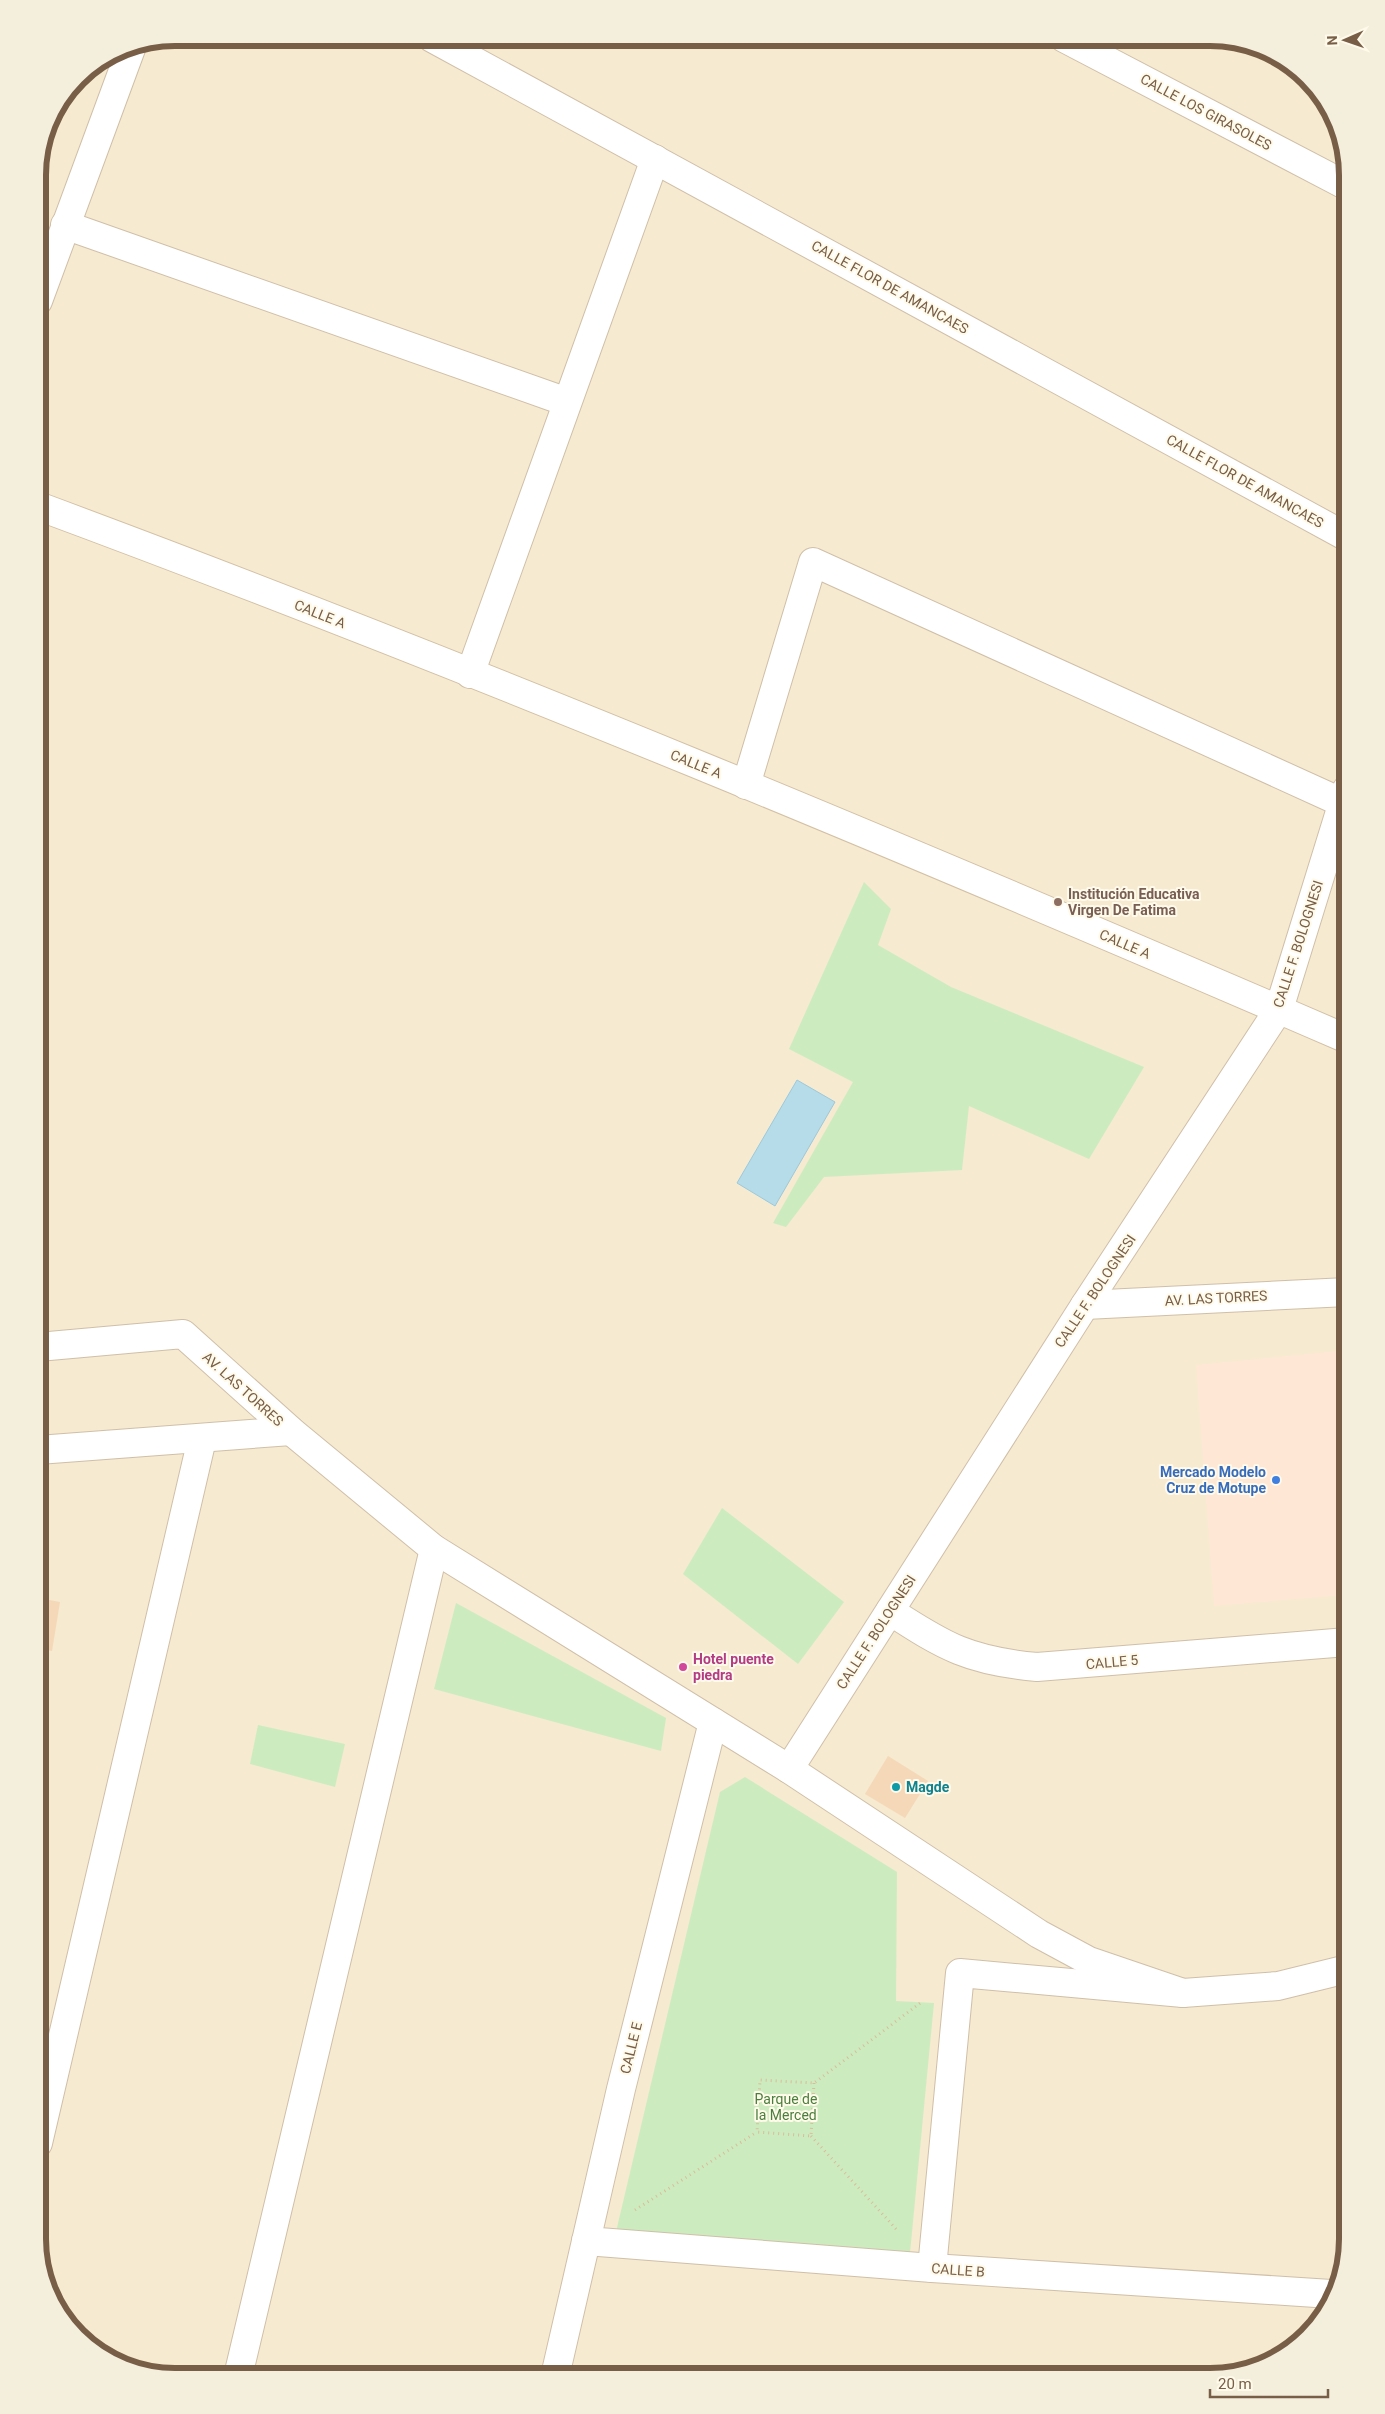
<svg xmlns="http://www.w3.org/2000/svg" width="1385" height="2414" viewBox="0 0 1385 2414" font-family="Roboto,sans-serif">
  <rect width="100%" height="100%" fill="#fef7e3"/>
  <path fill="#f6ead0" d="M 176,38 L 1219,38 L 1286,61 L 1333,115 L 1347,176 L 1347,2239 L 1324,2315 L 1270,2362 L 1209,2376 L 167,2376 L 99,2353 L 52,2299 L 38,2238 L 38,167 L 48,122 L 78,78 L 123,48 Z"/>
  <path fill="#ffe7d5" d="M 1347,1350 L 1347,1595 L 1214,1606 L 1196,1365 Z"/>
  <g fill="#ccecc0">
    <path d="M 864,882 L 891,909 L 878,945 L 951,987 L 1144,1067 L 1089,1159 L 969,1106 L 962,1170 L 824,1177 L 786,1227 L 773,1223 L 853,1082 L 789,1049 Z"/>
    <path d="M 722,1508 L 844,1602 L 798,1664 L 683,1574 Z"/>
    <path d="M 456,1603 L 666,1718 L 661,1751 L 434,1689 Z"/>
    <path d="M 258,1725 L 345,1744 L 335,1787 L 250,1764 Z"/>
    <path d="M 745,1777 L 897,1872 L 896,2001 L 934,2003 L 910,2253 L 615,2236 L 720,1792 Z"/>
  </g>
  <path fill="#b6dbe9" stroke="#9bc9db" d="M 797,1080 L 835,1102 L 775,1206 L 737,1183 Z"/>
  <g fill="#f5d8b8">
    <path d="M 38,1598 L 60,1602 L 52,1651 L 38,1648 Z"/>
    <path d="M 888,1756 L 928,1781 L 905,1818 L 865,1794 Z"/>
  </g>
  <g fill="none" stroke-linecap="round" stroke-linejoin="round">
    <defs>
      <g id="street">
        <path d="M 432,38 L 1347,537"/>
        <path d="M 1064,38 L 1347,186"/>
        <path d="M 65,225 L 567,402"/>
        <path d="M 38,301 L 132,46"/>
        <path d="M 470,674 L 655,159"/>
        <path d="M 746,785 L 813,562 L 1343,803"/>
        <path d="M 1085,1305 L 1347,1292"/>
        <path d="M 38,1347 L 183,1334 L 291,1431 L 434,1549 L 789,1769 L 1039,1934 L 1089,1961 L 1183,1993"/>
        <path d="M 38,1450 L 291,1431"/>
        <path d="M 890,1611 C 945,1647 970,1661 1037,1667 L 1347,1642"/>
        <path d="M 789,1769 L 1085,1305 L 1279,1009 L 1347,789"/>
        <path d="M 38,2143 L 202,1439"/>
        <path d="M 586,2241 L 932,2268 L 1331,2294"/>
        <path d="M 932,2268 L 960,1973 L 1183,1993 L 1278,1986 L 1347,1969"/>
        <path d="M 238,2376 L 434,1549"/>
        <path d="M 555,2376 L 621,2089 L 713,1722"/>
      </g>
      <path id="secondary" d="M 38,506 C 480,670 915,852 1347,1039"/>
    </defs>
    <use href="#street" stroke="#d0bfa8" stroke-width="30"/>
    <use href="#secondary" stroke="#d3c0a5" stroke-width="30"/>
    <g stroke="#dabc9b" stroke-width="3" stroke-dasharray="1 4" stroke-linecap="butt">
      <path d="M 814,2083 L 811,2136 L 757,2132 L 760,2080 L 814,2083 L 923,2001"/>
      <path d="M 811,2136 L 898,2231"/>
      <path d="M 635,2210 L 757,2132"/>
    </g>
    <use href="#street" stroke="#fff" stroke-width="28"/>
    <use href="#secondary" stroke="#fff" stroke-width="28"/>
  </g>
  <circle fill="#8d6e63" stroke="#fffaea" stroke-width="2" cx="1058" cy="902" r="5"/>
  <circle fill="#3f7fe0" stroke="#fffaea" stroke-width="2" cx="1276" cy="1480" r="5"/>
  <circle fill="#d1479c" stroke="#fffaea" stroke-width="2" cx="683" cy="1667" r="5"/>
  <circle fill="#0f9aa8" stroke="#fffaea" stroke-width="2" cx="896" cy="1787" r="5"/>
  <g text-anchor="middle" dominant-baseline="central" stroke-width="4" stroke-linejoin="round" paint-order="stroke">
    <g font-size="14" fill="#785e47" stroke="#fffaea">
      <text transform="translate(1206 112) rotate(28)">CALLE LOS GIRASOLES</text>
      <text transform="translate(890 287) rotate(29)">CALLE FLOR DE AMANCAES</text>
      <text transform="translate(1245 481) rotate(29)">CALLE FLOR DE AMANCAES</text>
      <text transform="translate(320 614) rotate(22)">CALLE A</text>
      <text transform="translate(696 764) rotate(22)">CALLE A</text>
      <text transform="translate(1125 944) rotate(23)">CALLE A</text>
      <text transform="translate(1298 944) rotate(-72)">CALLE F. BOLOGNESI</text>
      <text transform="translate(1095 1291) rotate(-56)">CALLE F. BOLOGNESI</text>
      <text transform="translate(1216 1298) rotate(-3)">AV. LAS TORRES</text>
      <text transform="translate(243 1389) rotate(42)">AV. LAS TORRES</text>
      <text transform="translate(876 1632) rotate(-57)">CALLE F. BOLOGNESI</text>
      <text transform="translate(1112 1662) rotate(-5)">CALLE 5</text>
      <text transform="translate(631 2048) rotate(-76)">CALLE E</text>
      <text transform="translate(958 2270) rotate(4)">CALLE B</text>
    </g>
    <g font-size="14" font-weight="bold" fill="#785e54" stroke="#fffaea" text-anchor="start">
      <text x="1068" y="894">Institución Educativa<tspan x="1068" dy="16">Virgen De Fatima</tspan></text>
    </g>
    <g font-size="14" font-weight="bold" fill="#366cbe" stroke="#fffaea" text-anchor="end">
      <text x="1266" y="1472">Mercado Modelo<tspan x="1266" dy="16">Cruz de Motupe</tspan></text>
    </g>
    <g font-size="14" font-weight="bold" fill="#b23c85" stroke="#fffaea" text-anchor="start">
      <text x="693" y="1659">Hotel puente<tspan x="693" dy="16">piedra</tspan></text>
    </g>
    <g font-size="14" font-weight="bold" fill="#0d838f" stroke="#fffaea" text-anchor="start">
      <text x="906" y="1787">Magde</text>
    </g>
    <g font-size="14" fill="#497f3e" stroke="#fffaea">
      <text x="786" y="2099">Parque de<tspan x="786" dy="16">la Merced</tspan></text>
    </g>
  </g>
  <path d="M0 0H1385V2414H0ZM175 46H1210A129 129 0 0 1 1339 175V2239A129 129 0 0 1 1210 2368H175A129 129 0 0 1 46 2239V175A129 129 0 0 1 175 46Z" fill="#f4eedd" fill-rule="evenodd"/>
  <path fill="none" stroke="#785e47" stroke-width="6" d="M175 46H1210A129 129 0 0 1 1339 175V2239A129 129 0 0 1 1210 2368H175A129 129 0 0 1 46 2239V175A129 129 0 0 1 175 46Z"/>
  <g transform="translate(1345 40) rotate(268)" stroke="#fffaea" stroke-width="4" paint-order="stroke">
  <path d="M0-4L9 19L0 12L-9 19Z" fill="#785e47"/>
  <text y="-8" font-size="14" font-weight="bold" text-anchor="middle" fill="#785e47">N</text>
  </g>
  <path d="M1210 2389v8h118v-8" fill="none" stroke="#785e47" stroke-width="2.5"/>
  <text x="1218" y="2389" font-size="15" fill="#785e47" stroke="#fffaea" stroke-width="4" paint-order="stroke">20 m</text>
</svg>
